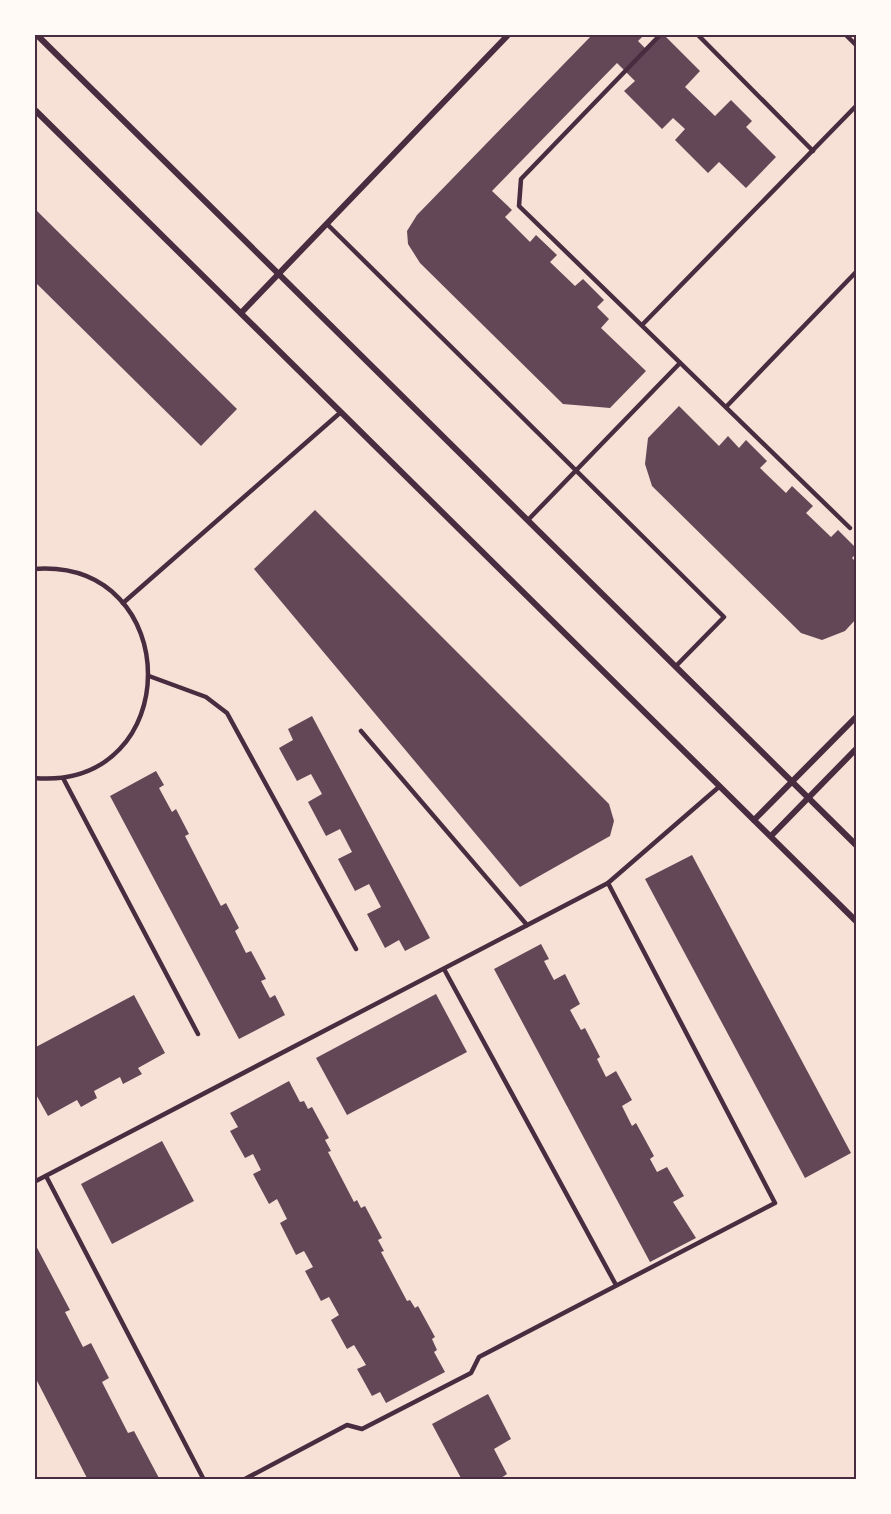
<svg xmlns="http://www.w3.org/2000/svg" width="891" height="1514" viewBox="0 0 891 1514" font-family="Figtree,sans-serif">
  <rect width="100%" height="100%" fill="#f7e1d7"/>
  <g fill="#644757">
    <path d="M 593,34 L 645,34 L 638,41 L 645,48 L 663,34 L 700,71 L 685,87 L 715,116 L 731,100 L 752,121 L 746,127 L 776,157 L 746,188 L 719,162 L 708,173 L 675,140 L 685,129 L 673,118 L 662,129 L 624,91 L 635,81 L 617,63 L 492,191 L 512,210 L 505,217 L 530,242 L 536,235 L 557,255 L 550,262 L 575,286 L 583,279 L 604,300 L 597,307 L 609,319 L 601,328 L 646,371 L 610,408 L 563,404 L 420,263 L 408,244 L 407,231 L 417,215 Z"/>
    <path d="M 34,208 L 237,409 L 201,446 L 34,281 Z"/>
    <path d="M 679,406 L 719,446 L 728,436 L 739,448 L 746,440 L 767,461 L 760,468 L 786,493 L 792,486 L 813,506 L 806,513 L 831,537 L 838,530 L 856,548 L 856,554 L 852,558 L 856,562 L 856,619 L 845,631 L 822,640 L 801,633 L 652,486 L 645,464 L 648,438 Z"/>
    <path d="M 315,510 L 609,804 L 614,821 L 610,836 L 520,887 L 254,569 Z"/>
    <path d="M 312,716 L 430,938 L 405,951 L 399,940 L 385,948 L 367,914 L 381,907 L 369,884 L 355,891 L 338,859 L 352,852 L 340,829 L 326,836 L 308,802 L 322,794 L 311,774 L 297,781 L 279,748 L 293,740 L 288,729 Z"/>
    <path d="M 156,771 L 164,785 L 159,788 L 172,812 L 176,809 L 189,834 L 185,836 L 221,906 L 226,903 L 239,928 L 235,931 L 246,953 L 251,951 L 266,979 L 261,981 L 270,998 L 275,995 L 285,1015 L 239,1039 L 110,796 Z"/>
    <path d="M 692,855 L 851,1153 L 805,1178 L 645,879 Z"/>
    <path d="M 541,944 L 549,959 L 544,961 L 554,980 L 565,974 L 580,1004 L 570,1010 L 581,1030 L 585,1028 L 600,1057 L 597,1059 L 606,1077 L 616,1071 L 632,1100 L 622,1106 L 632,1126 L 636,1123 L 654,1156 L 650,1159 L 657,1172 L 667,1167 L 684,1196 L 673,1202 L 696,1238 L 650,1262 L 494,969 Z"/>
    <path d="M 436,994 L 467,1052 L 347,1115 L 316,1058 Z"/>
    <path d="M 134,995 L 165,1053 L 138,1068 L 142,1074 L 123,1084 L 120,1077 L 94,1091 L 97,1098 L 81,1107 L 77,1100 L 48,1116 L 34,1091 L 34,1048 Z"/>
    <path d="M 289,1081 L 300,1102 L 304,1101 L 308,1109 L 312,1107 L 329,1138 L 325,1140 L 331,1151 L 328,1152 L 354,1202 L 357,1200 L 361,1208 L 365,1206 L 382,1238 L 378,1240 L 384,1251 L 381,1252 L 407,1301 L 410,1300 L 415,1308 L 418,1306 L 435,1337 L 432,1339 L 437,1350 L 434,1352 L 445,1372 L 386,1403 L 380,1392 L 372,1396 L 357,1369 L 366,1365 L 354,1345 L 347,1349 L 331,1320 L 339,1315 L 329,1297 L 321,1301 L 305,1271 L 313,1267 L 304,1251 L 296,1255 L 280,1223 L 287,1219 L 277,1199 L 269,1204 L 253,1174 L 261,1170 L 253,1154 L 245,1158 L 230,1131 L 238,1127 L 230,1113 Z"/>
    <path d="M 162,1141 L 194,1201 L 112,1244 L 81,1184 Z"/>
    <path d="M 34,1242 L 70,1310 L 65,1312 L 83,1347 L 91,1343 L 109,1378 L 102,1382 L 128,1433 L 134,1431 L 160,1480 L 88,1480 L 34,1375 Z"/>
    <path d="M 488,1394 L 511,1439 L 494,1449 L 507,1474 L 498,1480 L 462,1480 L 432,1424 Z"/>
  </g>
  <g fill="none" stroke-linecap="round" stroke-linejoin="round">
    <g stroke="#4a2c40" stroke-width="4.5">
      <path d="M 661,34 L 521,179 L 519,206 L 850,528"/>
      <path d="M 697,34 L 813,151"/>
      <path d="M 845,34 L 856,45"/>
      <path d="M 327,224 L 724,617 L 676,666"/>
      <path d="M 642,325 L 856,106"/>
      <path d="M 726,407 L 856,272"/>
      <path d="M 528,520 L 680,363"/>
      <path d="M 34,569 C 186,558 186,791 34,778"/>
      <path d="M 123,603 L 341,412"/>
      <path d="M 149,676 L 206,697 L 227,713 L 356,949"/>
      <path d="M 361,731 L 527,925"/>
      <path d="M 63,778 L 198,1034"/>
      <path d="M 608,883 L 720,786"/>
      <path d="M 444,969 L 616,1285"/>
      <path d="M 46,1176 L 204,1480"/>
      <path d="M 34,1182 L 608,883 L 775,1203 L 479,1357 L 471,1373 L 362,1429 L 347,1425 L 243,1480"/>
    </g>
    <g stroke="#4a2c40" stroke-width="6">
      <path d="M 36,34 L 856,845"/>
      <path d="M 34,109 L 856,921"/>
      <path d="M 241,313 L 509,34"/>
      <path d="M 754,820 L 856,717"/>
      <path d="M 771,836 L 856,749"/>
    </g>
  </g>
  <rect width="891" height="1514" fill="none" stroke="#fffaf5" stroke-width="72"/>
  <rect x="36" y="36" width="819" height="1442" fill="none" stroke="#4a2c40" stroke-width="2"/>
</svg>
